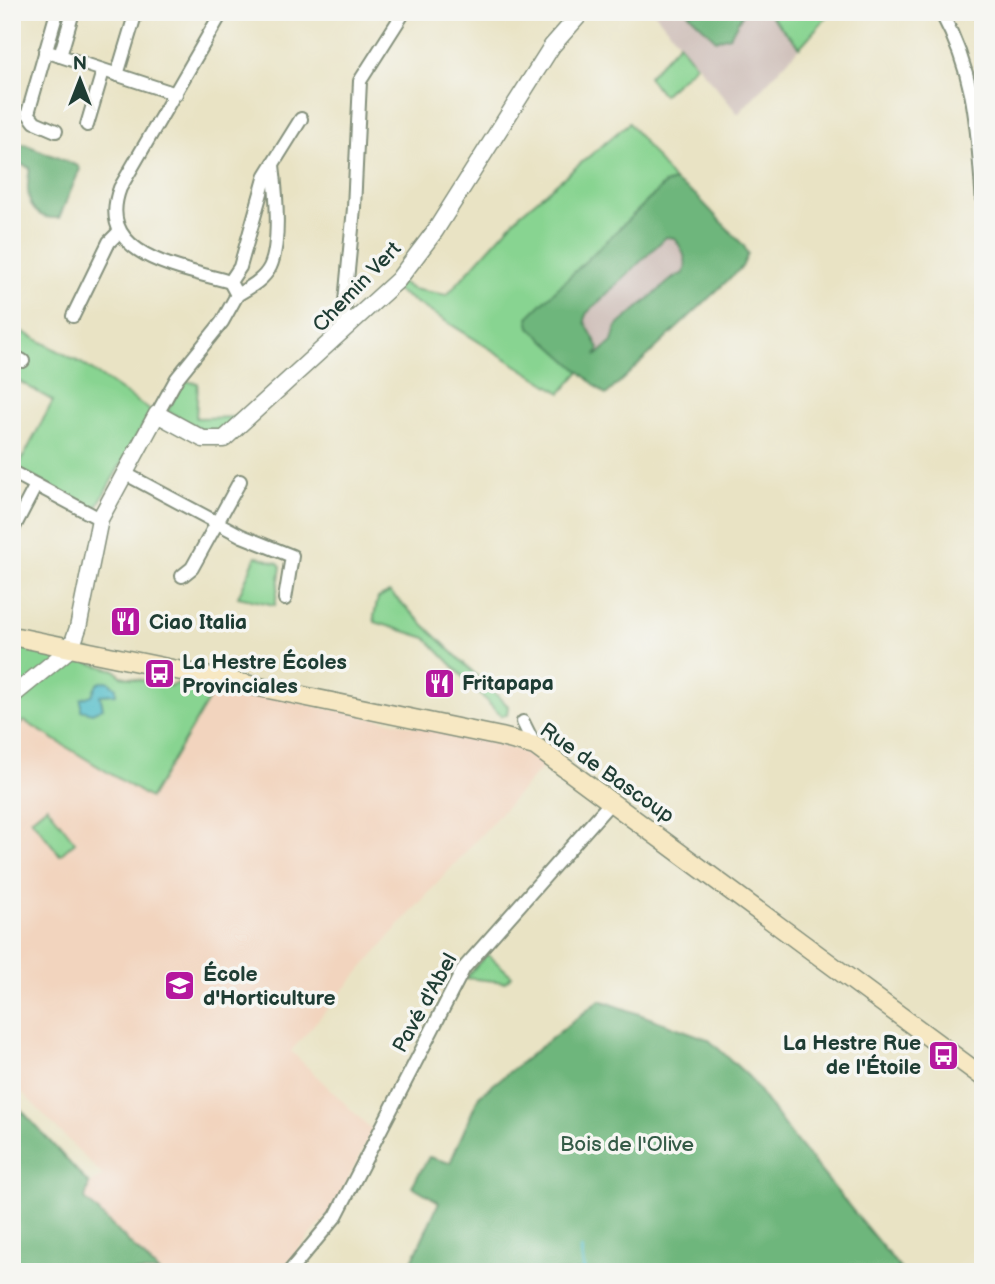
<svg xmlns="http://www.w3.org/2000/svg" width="995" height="1284" viewBox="0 0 995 1284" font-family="'Balsamiq Sans',sans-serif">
  <rect width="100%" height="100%" fill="#f6f6f2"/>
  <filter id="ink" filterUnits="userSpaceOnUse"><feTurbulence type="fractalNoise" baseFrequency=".0143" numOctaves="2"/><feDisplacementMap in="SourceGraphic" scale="14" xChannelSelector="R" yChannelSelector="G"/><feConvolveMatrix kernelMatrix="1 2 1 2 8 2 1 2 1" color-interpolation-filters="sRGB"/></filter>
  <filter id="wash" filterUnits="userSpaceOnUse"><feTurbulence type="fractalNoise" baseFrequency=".00686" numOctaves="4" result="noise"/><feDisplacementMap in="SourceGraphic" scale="28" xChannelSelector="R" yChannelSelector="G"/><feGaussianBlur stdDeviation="1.57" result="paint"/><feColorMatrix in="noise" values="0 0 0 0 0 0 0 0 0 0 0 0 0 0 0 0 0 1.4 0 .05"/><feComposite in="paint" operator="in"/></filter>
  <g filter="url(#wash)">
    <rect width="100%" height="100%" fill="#e9e3c4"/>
    <path fill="#f2d4be" d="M 87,663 L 116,669 L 123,675 L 171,684 L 182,679 L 487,741 L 528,753 L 545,764 L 404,920 L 291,1051 L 372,1130 L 341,1194 L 323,1221 L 279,1272 L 159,1272 L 85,1198 L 89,1184 L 103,1176 L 12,1082 L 12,733 Z"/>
    <g fill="#cfc0ba">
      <path d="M 654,12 L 767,12 L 800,47 L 738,114 Z"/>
      <path d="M 666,237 L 675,238 L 684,253 L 687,265 L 684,274 L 673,278 L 617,327 L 612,342 L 595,357 L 599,348 L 585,322 L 586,314 Z"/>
    </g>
    <g fill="#88d491" stroke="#548862" stroke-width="2">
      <path d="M 767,12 L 831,12 L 800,47 Z"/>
      <path d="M 679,43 L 696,65 L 663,95 L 648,77 Z"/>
      <path d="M 629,123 L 674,181 L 664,184 L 530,327 L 580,371 L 561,393 L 391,287 L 398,280 L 412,289 L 447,295 L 520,214 Z"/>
      <path d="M 12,326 L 83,364 L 151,411 L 96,508 L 90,508 L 17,469 L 53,401 L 12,377 L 17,358 L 12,355 Z"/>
      <path d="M 183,381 L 198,383 L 196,418 L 245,417 L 213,436 L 167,411 Z"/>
      <path d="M 256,556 L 278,563 L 281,567 L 275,605 L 238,597 Z"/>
      <path d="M 390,592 L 508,706 L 507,715 L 501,716 L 426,638 L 375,622 L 374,616 L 378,598 Z"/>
      <path d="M 26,639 L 91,651 L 89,663 L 115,670 L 121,676 L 170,686 L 182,682 L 208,687 L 209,699 L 150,798 L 24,721 L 12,730 L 12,650 Z"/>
      <path d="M 47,806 L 75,842 L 60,855 L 31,819 Z"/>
      <path d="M 487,954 L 512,976 L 505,982 L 465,978 Z"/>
    </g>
    <g fill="#6eb67b" stroke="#467a58" stroke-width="2" fill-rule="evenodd">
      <path d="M 687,12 L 741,12 L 742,15 L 730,36 L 716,40 Z"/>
      <path d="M 24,144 L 78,166 L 80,169 L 59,218 C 27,220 25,193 30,168 L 17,163 L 12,152 L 15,146 Z"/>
      <path d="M 674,181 L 696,195 L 744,246 L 748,254 L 742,267 L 606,395 L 530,327 L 528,317 L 665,184 ZM 666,237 L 675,238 C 682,250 689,260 684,273 L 673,278 L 616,327 L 612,342 L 596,356 L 599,348 L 585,322 L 586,314 Z"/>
      <path d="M 600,1000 L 708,1039 L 749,1077 L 791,1135 L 903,1272 L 407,1272 L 439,1202 L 412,1186 L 429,1157 L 450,1163 L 479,1096 Z"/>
      <path d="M 12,1100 L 89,1184 L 85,1199 L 159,1272 L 12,1272 Z"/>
    </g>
    <path fill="#4fbcc8" stroke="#377c7e" stroke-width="2" d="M 108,681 L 116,688 L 116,694 L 100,695 L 103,708 L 92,713 L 81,710 L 81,699 L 92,695 C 97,685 95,682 108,681 Z"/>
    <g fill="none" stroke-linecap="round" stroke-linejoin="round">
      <path stroke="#4fbcc8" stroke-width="3.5" d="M 581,1249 L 584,1272"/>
    </g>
  </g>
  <g filter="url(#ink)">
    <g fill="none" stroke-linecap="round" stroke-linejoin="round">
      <defs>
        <g id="minor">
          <path d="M 941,12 C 977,79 977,129 983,203"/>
          <path d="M 977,12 L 983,14"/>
          <path d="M 45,51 L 176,94"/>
          <path d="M 60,56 L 73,12"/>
          <path d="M 117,75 L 136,12"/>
          <path d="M 87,125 L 103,71"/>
          <path d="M 56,131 L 35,122 L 28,113 L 57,12"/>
          <path d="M 230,282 L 240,267 L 266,175 L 301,119"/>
          <path d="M 237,295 C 248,288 263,281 270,267 C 281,244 276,190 273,165"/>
          <path d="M 73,316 L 109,242 L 118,233"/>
          <path d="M 342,333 L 354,208 L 360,81 L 404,12"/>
          <path d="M 12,355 L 23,361"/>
          <path d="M 157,414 L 177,378 L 222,322 L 237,295 L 230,282 C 183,268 94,257 120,188 L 222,12"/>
          <path d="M 12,472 L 100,519"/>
          <path d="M 124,473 L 242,536 L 292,556 L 285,599"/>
          <path d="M 12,531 L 36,485"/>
          <path d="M 182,576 L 192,568 L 240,481"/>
          <path d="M 523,722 L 535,746"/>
          <path d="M 289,1272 L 336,1216 L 464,968 L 611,802"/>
        </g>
        <path id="tertiary" d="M 12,696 L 71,648 L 78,628 L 100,519 L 157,414 L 203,439 L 224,439 L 398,280 L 435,231 L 552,46 L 582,12"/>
        <path id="secondary" d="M 12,636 L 501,737 L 535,746 L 983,1077"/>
      </defs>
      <use href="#minor" stroke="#84907c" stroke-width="16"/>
      <use href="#tertiary" stroke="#84907c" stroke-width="19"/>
      <use href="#secondary" stroke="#84907c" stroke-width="21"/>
      <use href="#minor" stroke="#fff" stroke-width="12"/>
      <use href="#tertiary" stroke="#fff" stroke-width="16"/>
      <use href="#secondary" stroke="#f7e8c3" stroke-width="18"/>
    </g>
  </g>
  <defs>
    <symbol id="restaurant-square" viewBox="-11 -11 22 22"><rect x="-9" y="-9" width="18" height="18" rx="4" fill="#b5179e" stroke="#f6f6f2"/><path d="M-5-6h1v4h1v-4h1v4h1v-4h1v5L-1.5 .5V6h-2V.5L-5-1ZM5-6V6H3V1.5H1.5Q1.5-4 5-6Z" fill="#fff"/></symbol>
    <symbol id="bus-square" viewBox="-11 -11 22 22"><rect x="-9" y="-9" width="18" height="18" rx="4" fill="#b5179e" stroke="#f6f6f2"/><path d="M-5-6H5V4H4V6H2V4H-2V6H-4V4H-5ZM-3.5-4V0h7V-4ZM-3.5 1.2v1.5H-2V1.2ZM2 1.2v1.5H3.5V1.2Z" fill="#fff"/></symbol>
    <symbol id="university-square" viewBox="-11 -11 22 22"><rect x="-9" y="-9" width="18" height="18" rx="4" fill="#b5179e" stroke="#f6f6f2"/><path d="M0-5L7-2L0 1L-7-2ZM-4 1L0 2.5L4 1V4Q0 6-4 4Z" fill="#fff"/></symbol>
  </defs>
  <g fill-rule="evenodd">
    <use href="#restaurant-square" x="108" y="604" width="35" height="35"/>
    <use href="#bus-square" x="142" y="656" width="35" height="35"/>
    <use href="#restaurant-square" x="422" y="666" width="35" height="35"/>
    <use href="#university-square" x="162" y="968" width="35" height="35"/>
    <use href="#bus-square" x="926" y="1038" width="35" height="35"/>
  </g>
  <g text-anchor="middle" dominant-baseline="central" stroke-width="7" stroke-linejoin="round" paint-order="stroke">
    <g font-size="21" fill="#1f3d34" stroke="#f6f6f2">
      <text transform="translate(357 287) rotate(-46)">Chemin Vert</text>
      <text transform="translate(607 773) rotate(35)">Rue de Bascoup</text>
      <text transform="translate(425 1003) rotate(-61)">Pavé d'Abel</text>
    </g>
    <g font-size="21" font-weight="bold" fill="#1f3d34" stroke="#f6f6f2" text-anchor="start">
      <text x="149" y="622">Ciao Italia</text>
      <text x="182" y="662">La Hestre Écoles<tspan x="182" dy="24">Provinciales</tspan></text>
      <text x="462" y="683">Fritapapa</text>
      <text x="203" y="974">École<tspan x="203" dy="24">d'Horticulture</tspan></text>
      <text x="921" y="1043" text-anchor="end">La Hestre Rue<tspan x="921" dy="24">de l'Étoile</tspan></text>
    </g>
    <g font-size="21" fill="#345b47" stroke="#f6f6f2">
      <text x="627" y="1144">Bois de l'Olive</text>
    </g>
  </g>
  <rect width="995" height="1284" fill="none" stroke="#f6f6f2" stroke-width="42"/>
  <g transform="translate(80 80)" stroke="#f6f6f2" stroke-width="5" paint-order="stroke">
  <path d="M0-5L12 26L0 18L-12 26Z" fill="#1f3d34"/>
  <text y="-10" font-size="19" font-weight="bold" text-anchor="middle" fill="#1f3d34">N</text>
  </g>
</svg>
